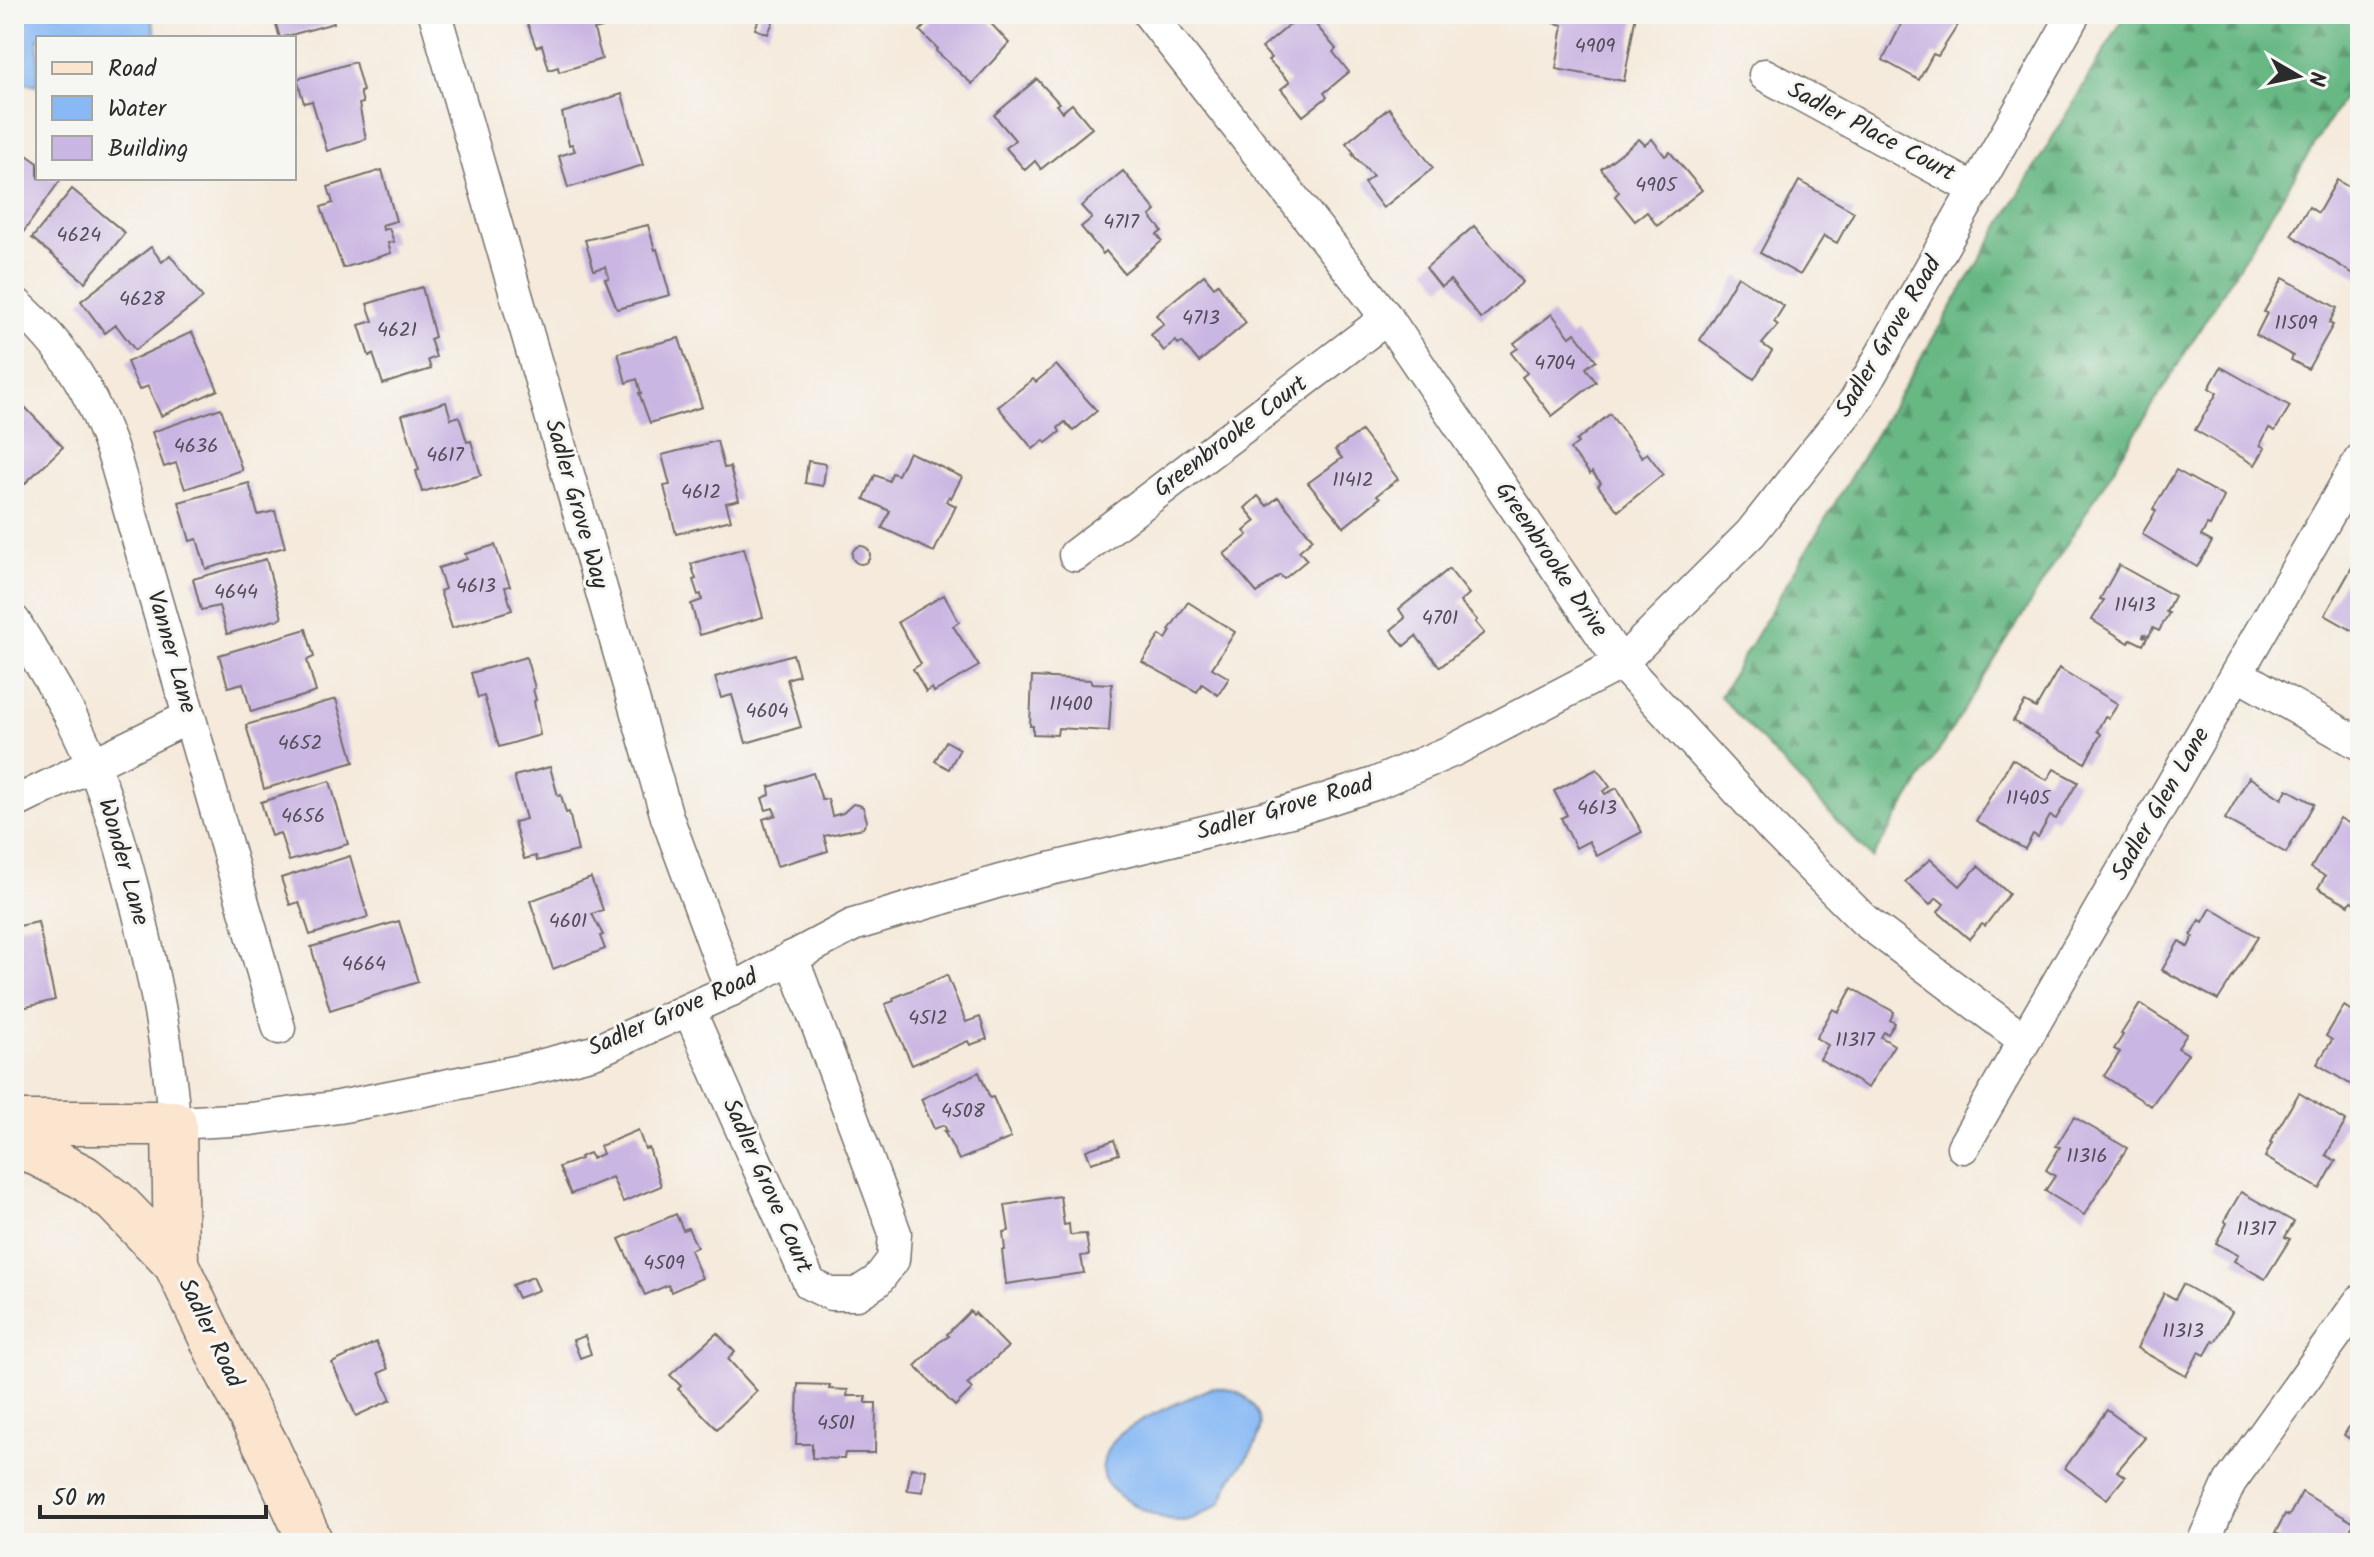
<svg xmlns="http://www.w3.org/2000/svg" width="2374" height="1557" viewBox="0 0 2374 1557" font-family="Kalam,sans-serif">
  <defs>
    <pattern id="forest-firs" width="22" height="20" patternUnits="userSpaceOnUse" patternTransform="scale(2)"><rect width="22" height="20" fill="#68b884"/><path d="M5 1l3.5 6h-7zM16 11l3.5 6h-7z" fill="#56966c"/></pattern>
  </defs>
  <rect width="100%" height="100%" fill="#f6f6f2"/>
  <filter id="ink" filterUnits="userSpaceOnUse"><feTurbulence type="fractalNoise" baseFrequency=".0125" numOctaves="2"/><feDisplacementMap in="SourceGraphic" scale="16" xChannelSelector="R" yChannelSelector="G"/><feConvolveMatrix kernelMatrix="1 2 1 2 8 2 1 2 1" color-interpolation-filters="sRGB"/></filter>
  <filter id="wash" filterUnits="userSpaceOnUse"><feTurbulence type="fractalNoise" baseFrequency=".006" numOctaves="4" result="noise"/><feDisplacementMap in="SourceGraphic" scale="32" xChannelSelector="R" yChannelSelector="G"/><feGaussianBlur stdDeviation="1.8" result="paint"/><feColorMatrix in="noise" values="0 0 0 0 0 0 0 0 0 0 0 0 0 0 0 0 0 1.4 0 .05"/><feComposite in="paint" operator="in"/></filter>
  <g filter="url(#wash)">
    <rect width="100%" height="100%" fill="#f5eadb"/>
    <path fill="url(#forest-firs)" stroke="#4a7258" stroke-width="2" d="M 2126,14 L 2360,14 L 2360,71 L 1872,858 L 1720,696 Z"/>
    <g fill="#88b9f4" stroke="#5a7290" stroke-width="2">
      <path d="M 14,14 L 150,14 L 157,38 L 38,38 L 38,85 L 19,82 L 14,73 Z"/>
      <path d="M 1213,1387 C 1233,1390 1244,1391 1255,1408 C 1272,1436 1244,1458 1231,1480 C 1227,1487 1224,1496 1221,1503 C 1211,1509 1199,1517 1188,1520 C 1167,1526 1113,1499 1104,1478 C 1100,1469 1105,1452 1111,1444 C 1127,1421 1187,1400 1213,1387 Z"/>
    </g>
    <g id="blocks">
      <g fill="#cab6e2">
        <path d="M 273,14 L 332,14 L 334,23 L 280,38 Z"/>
        <path d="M 524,14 L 598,14 L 602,28 L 594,30 L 602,59 L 559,72 L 558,67 L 549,70 L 542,45 L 536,47 Z"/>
        <path d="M 761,14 L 775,17 L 768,34 L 755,29 Z"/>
        <path d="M 935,14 L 977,14 L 984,21 L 986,18 L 1009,43 L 972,84 L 936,51 L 938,49 L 920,31 Z"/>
        <path d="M 1303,14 L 1307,14 L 1336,49 L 1333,52 L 1349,72 L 1324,93 L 1327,97 L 1303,116 L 1281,89 L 1290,82 L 1268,60 L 1271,58 L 1262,48 Z"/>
        <path d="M 1555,14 L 1636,14 L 1624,81 L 1556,69 L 1563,25 L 1554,23 Z"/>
        <path d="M 1895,14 L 1962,14 L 1956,23 L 1958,25 L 1938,56 L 1933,54 L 1919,80 L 1883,60 L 1902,23 L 1892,18 Z"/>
        <path d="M 355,62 L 363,91 L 360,92 L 363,103 L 359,104 L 366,139 L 327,151 L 312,101 L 304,103 L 297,79 Z"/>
        <path d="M 1037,79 L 1059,103 L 1056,105 L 1062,112 L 1072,104 L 1092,128 L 1041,169 L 1035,161 L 1025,170 L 1006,148 L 1015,140 L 994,115 Z"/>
        <path d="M 622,94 L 643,165 L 568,188 L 559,156 L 575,151 L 572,144 L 569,145 L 562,113 Z"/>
        <path d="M 1389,108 L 1433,168 L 1383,208 L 1364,183 L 1373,176 L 1352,154 L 1354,153 L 1346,143 Z"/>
        <path d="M 1639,139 L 1645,145 L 1652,139 L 1665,156 L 1670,152 L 1702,190 L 1657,226 L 1647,212 L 1635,221 L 1615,196 L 1619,192 L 1601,169 Z"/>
        <path d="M 14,146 L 38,163 L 38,178 L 61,179 L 22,234 L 14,229 Z"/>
        <path d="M 382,170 L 396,221 L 382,225 L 383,230 L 389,228 L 394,242 L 388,243 L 391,253 L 343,268 L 321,207 L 333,203 L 328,187 Z"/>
        <path d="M 1123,171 L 1156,211 L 1150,216 L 1162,231 L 1157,235 L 1162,241 L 1124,273 L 1106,251 L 1103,254 L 1081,227 L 1092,218 L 1081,206 Z"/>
        <path d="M 2337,180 L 2360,194 L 2360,278 L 2291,235 L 2309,207 L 2318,213 Z"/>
        <path d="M 1799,181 L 1854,212 L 1837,243 L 1824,236 L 1800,275 L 1760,253 Z"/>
        <path d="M 72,189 L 125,233 L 85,282 L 32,238 Z"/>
        <path d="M 648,225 L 655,250 L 657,249 L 670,295 L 617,309 L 605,279 L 609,278 L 605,267 L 594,270 L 585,240 Z"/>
        <path d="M 1474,226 L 1523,282 L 1481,319 L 1450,280 L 1441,287 L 1426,268 Z"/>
        <path d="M 151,247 L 162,262 L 170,255 L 203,298 L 135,350 L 116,325 L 105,333 L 81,301 Z"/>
        <path d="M 1204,275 L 1214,287 L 1218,284 L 1246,323 L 1199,362 L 1182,342 L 1178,344 L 1176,341 L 1164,351 L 1151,335 L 1164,324 L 1156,315 Z"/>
        <path d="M 1738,276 L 1784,306 L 1774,322 L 1778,325 L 1762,344 L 1772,351 L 1754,379 L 1700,340 Z"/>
        <path d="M 2283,278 L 2337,308 L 2329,323 L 2333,325 L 2308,369 L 2291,360 L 2293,356 L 2256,335 L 2267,313 L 2264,312 Z"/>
        <path d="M 422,287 L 435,337 L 430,339 L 436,357 L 428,360 L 431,369 L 383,384 L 373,354 L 369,356 L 359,325 L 373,321 L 367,304 Z"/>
        <path d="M 1552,314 L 1570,337 L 1575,333 L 1596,360 L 1586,368 L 1596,382 L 1552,416 L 1522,377 L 1527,373 L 1511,353 L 1518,348 L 1514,343 Z"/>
        <path d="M 192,332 L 218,390 L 161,416 L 148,386 L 139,390 L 127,362 Z"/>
        <path d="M 679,338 L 702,407 L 650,423 L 639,393 L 641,393 L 637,379 L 626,383 L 618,353 Z"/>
        <path d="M 1056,365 L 1097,411 L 1073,431 L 1065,422 L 1058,428 L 1060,432 L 1046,443 L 1044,440 L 1033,449 L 998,407 L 1033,379 L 1036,382 Z"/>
        <path d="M 2221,367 L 2290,406 L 2275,431 L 2269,428 L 2260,445 L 2265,448 L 2255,465 L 2195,430 L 2217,393 L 2209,388 Z"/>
        <path d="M 446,402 L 451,419 L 459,416 L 467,442 L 471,441 L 481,475 L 422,492 L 416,471 L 419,470 L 402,415 Z"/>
        <path d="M 22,404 L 63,447 L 19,489 L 14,484 L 14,412 Z"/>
        <path d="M 221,408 L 242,470 L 185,489 L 176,463 L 164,467 L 152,432 Z"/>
        <path d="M 1610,414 L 1642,457 L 1647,453 L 1663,474 L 1618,511 L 1598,486 L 1601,483 L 1592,472 L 1590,474 L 1570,449 L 1578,443 L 1576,441 Z"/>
        <path d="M 1361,431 L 1398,479 L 1377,495 L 1380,498 L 1344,527 L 1308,483 L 1342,458 L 1335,450 Z"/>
        <path d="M 717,441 L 724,468 L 730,467 L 739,500 L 726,503 L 731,520 L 676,534 L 664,486 L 670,485 L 662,455 Z"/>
        <path d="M 909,452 L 962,477 L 951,498 L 949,496 L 946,501 L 956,506 L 934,552 L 882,528 L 890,511 L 864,499 L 875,475 L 889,481 L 892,473 L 898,475 Z"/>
        <path d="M 808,461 L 826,464 L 823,486 L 805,483 Z"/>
        <path d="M 2176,470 L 2224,497 L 2210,526 L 2207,525 L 2201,536 L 2212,542 L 2197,567 L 2142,534 L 2156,511 L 2153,509 Z"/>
        <path d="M 249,483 L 258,515 L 275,511 L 285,547 L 206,569 L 197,539 L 190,541 L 179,502 Z"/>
        <path d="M 1258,496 L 1267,506 L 1278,497 L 1313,539 L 1299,551 L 1307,560 L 1284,579 L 1280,575 L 1257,593 L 1224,554 L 1248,535 L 1244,531 L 1256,521 L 1245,508 Z"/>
        <path d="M 495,545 L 510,586 L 505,587 L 512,610 L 452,628 L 440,591 L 445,589 L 438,568 L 467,559 L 465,554 Z"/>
        <circle cx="861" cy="555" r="9"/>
        <path d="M 744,548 L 763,617 L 700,635 L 691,604 L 702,600 L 701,594 L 698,595 L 693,580 L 696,579 L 691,564 Z"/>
        <path d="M 266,559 L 282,618 L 227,634 L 219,606 L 201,610 L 193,579 Z"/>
        <path d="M 2355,562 L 2360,565 L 2360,623 L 2355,632 L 2325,615 Z"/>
        <path d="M 2119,565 L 2174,596 L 2166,612 L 2169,613 L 2159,631 L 2153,628 L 2149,636 L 2144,634 L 2143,636 L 2147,638 L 2143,645 L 2131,639 L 2129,643 L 2092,620 L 2104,600 L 2100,599 Z"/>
        <path d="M 1449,569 L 1469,594 L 1460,602 L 1477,620 L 1475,622 L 1484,633 L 1440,667 L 1416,636 L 1404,646 L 1391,630 L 1405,618 L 1399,609 Z"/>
        <path d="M 944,595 L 959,622 L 953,626 L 979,666 L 934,692 L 932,688 L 926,692 L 913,669 L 921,664 L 898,622 Z"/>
        <path d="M 1188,602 L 1235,632 L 1212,668 L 1229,678 L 1218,695 L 1202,684 L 1197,692 L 1142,662 L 1160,635 L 1166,639 L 1171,631 L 1169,630 Z"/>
        <path d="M 306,629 L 314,657 L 307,660 L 316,692 L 251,712 L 243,683 L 228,687 L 219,655 Z"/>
        <path d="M 793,654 L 799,675 L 787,679 L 801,727 L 746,743 L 732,695 L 721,698 L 715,677 Z"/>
        <path d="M 526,657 L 535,688 L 533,689 L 536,700 L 534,701 L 540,735 L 499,747 L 484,696 L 478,698 L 471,673 Z"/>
        <path d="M 2059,668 L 2118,704 L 2109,718 L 2105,716 L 2097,731 L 2101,734 L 2085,763 L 2013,721 L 2025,702 L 2036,708 Z"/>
        <path d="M 1032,677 L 1091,680 L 1091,683 L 1112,684 L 1109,731 L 1058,728 L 1057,735 L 1033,734 L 1033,726 L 1030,726 Z"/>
        <path d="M 336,699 L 354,762 L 264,789 L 246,725 Z"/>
        <path d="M 946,741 L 960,749 L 949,769 L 935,761 Z"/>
        <path d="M 2012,759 L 2047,780 L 2054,769 L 2078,782 L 2056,819 L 2050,816 L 2038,837 L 2033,834 L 2025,849 L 1976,821 Z"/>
        <path d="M 550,767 L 558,796 L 561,795 L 566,813 L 569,812 L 578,851 L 537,861 L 536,856 L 524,859 L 514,822 L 526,819 L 514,776 Z"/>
        <path d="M 1597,769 L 1610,787 L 1603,791 L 1605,794 L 1617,788 L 1642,832 L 1597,856 L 1589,841 L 1576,848 L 1561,818 L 1567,815 L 1554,791 Z"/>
        <path d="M 813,773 L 822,800 L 828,799 L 832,816 L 843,813 L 853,804 L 859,805 L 863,807 L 867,821 L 863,828 L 824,836 L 828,851 L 777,866 L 763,819 L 776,815 L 773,808 L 766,810 L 762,798 L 770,795 L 769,787 Z"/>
        <path d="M 2249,777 L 2282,799 L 2287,789 L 2314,804 L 2286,853 L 2225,819 Z"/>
        <path d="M 330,781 L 348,844 L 289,861 L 280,833 L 271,836 L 261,802 Z"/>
        <path d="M 2340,818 L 2360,830 L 2360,906 L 2351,901 L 2349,905 L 2318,888 L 2325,876 L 2311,868 Z"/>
        <path d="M 350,856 L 368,917 L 310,935 L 299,902 L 290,905 L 281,878 Z"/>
        <path d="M 1930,859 L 1960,886 L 1978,866 L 2009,894 L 1985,926 L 1982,924 L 1969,939 L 1938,912 L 1944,904 L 1937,898 L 1930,905 L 1905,882 Z"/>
        <path d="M 591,878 L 603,910 L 592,914 L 603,935 L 600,936 L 605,949 L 553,969 L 530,901 Z"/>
        <path d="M 2211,908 L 2258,937 L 2218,1000 L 2162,970 L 2179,941 L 2188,947 L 2193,937 L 2191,935 L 2200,920 L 2203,922 Z"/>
        <path d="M 399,921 L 418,982 L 330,1010 L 311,947 Z"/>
        <path d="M 38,922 L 55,1000 L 14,1010 L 14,927 Z"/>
        <path d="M 947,975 L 966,1022 L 980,1017 L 987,1039 L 970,1045 L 968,1041 L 912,1065 L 885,1004 L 894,1001 L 893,998 Z"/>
        <path d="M 1852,988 L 1894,1012 L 1890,1020 L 1895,1023 L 1888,1034 L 1884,1032 L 1881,1037 L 1894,1045 L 1868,1088 L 1820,1059 L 1828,1045 L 1816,1038 L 1833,1009 L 1839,1012 Z"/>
        <path d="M 2140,1004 L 2187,1034 L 2178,1048 L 2188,1054 L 2151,1106 L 2104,1076 L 2120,1052 L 2114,1049 L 2123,1035 L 2121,1034 Z"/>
        <path d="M 2360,1005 L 2360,1086 L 2358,1089 L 2317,1064 L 2332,1040 L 2326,1036 L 2344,1006 L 2355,1013 Z"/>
        <path d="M 979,1072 L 990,1098 L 993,1097 L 1011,1138 L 959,1160 L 944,1131 L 947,1131 L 944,1125 L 934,1129 L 921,1099 Z"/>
        <path d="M 2299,1093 L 2346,1121 L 2326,1155 L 2336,1161 L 2320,1189 L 2265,1157 L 2272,1143 L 2270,1142 Z"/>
        <path d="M 2074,1117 L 2127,1148 L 2084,1215 L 2045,1191 L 2055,1176 L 2046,1170 L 2060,1147 L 2056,1146 Z"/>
        <path d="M 638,1130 L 645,1149 L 649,1148 L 661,1186 L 623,1202 L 612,1177 L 571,1194 L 559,1167 L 581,1159 L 580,1157 L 589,1153 L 592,1158 L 603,1154 L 600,1146 Z"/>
        <path d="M 1114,1140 L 1119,1154 L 1091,1163 L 1086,1150 Z"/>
        <path d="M 2241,1192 L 2294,1222 L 2285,1237 L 2290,1239 L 2265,1279 L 2234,1261 L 2238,1255 L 2216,1243 L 2227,1223 L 2224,1221 Z"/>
        <path d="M 1060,1196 L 1064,1225 L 1069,1224 L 1070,1235 L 1086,1234 L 1089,1255 L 1081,1256 L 1084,1273 L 1006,1284 L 1002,1250 L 1005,1250 L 1003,1232 L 1009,1231 L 1005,1205 Z"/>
        <path d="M 676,1214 L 683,1230 L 688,1228 L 697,1247 L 690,1250 L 702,1278 L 671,1292 L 668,1285 L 645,1295 L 619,1239 Z"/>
        <path d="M 533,1277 L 539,1290 L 518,1298 L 512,1285 Z"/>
        <path d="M 2183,1284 L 2232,1312 L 2215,1342 L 2213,1341 L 2205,1355 L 2199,1352 L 2186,1376 L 2137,1348 L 2164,1293 L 2175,1299 Z"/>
        <path d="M 970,1311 L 973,1315 L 975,1313 L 1008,1347 L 967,1384 L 972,1389 L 955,1406 L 915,1366 L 938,1343 L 949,1336 L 947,1334 Z"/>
        <path d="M 717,1333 L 735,1352 L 728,1359 L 757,1391 L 717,1429 L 678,1389 L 681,1386 L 670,1375 Z"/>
        <path d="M 585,1336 L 591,1354 L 580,1358 L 573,1340 Z"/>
        <path d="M 376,1342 L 388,1369 L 379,1373 L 391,1400 L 356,1416 L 332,1363 Z"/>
        <path d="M 798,1384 L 830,1385 L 829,1389 L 848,1390 L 847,1396 L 866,1396 L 866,1403 L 876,1403 L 875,1453 L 845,1453 L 844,1459 L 812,1458 L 812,1444 L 796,1444 Z"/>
        <path d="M 2360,1409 L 2360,1445 L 2344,1435 Z"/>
        <path d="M 2107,1410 L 2145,1438 L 2117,1471 L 2125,1477 L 2107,1499 L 2065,1468 Z"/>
        <path d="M 911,1468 L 926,1470 L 923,1492 L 907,1490 Z"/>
        <path d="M 2302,1492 L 2354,1523 L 2343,1543 L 2276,1543 L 2280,1535 L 2275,1533 L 2285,1514 L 2289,1516 Z"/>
      </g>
    </g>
  </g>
  <g filter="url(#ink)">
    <use href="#blocks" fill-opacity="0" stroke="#726e69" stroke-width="2"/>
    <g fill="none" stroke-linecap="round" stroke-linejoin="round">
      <defs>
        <g id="street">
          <path d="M 435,14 L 667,817 L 731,990"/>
          <path d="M 1149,14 L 1387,318 L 1621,663 L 1777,833 L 1864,920 L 2024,1040"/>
          <path d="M 1765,75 L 1976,190"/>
          <path d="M 14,302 C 68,350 91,390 115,459 L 279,1028"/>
          <path d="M 1075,555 L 1387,318"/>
          <path d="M 14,621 C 34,654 56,687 73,721 C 103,779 121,843 137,906 C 155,980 169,1047 174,1123 L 251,1119 L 339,1107 L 520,1071 L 594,1052 L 731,990 L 853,925 L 1000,881 L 1291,811 L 1374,784 L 1454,750 L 1621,663 L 1751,533 L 1856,400 L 2074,14"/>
          <path d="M 2237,674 L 2360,744"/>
          <path d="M 14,803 L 189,717"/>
          <path d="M 689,1010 L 810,1284 L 831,1294 L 857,1294 L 877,1281 L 893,1260 L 895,1233 L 792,957"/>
          <path d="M 1963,1147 L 2360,460"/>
          <path d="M 2203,1543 L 2230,1482 L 2360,1301"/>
        </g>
        <g id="secondary">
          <path d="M 14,1123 L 174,1123 L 176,1264 L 222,1361 L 268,1449 L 311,1543"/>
          <path d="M 14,1142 L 83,1177 L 115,1201 L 176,1264"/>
        </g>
      </defs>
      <use href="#street" stroke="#726e69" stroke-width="35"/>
      <use href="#secondary" stroke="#726e69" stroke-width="47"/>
      <use href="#street" stroke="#fff" stroke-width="32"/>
      <use href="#secondary" stroke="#fbe5cf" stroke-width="44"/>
    </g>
  </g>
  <g text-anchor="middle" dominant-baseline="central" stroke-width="6" stroke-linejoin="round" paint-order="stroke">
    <g font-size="20" fill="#534e59">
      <text x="1595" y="47">4909</text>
      <text x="1656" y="186">4905</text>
      <text x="1121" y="223">4717</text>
      <text x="79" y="236">4624</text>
      <text x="142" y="300">4628</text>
      <text x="1201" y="319">4713</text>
      <text x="2296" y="324">11509</text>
      <text x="397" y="331">4621</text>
      <text x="1555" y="364">4704</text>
      <text x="196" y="447">4636</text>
      <text x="445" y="456">4617</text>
      <text x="1353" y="481">11412</text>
      <text x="701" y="493">4612</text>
      <text x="476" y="587">4613</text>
      <text x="236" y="593">4644</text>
      <text x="2135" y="606">11413</text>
      <text x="1440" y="619">4701</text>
      <text x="1071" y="705">11400</text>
      <text x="767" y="712">4604</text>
      <text x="300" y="744">4652</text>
      <text x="2028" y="799">11405</text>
      <text x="1597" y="809">4613</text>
      <text x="303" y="817">4656</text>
      <text x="568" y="922">4601</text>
      <text x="364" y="965">4664</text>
      <text x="928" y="1019">4512</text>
      <text x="1855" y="1041">11317</text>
      <text x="963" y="1112">4508</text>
      <text x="2087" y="1157">11316</text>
      <text x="2256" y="1230">11317</text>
      <text x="664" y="1264">4509</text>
      <text x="2183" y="1332">11313</text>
      <text x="836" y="1424">4501</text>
    </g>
    <g font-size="24" fill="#2b2b2b" stroke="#f6f6f2">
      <text transform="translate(1871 132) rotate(28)">Sadler Place Court</text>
      <text transform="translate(1889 337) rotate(-59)">Sadler Grove Road</text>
      <text transform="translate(1231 437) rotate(-37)">Greenbrooke Court</text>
      <text transform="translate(576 504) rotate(74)">Sadler Grove Way</text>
      <text transform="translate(1551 560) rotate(56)">Greenbrooke Drive</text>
      <text transform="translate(171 652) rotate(74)">Vanner Lane</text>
      <text transform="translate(2161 804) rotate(-60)">Sadler Glen Lane</text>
      <text transform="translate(1285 808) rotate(-16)">Sadler Grove Road</text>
      <text transform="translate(123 862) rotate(74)">Wonder Lane</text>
      <text transform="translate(673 1013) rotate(-24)">Sadler Grove Road</text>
      <text transform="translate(767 1186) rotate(66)">Sadler Grove Court</text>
      <text transform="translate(210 1333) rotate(64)">Sadler Road</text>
    </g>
  </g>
  <rect width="2374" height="1557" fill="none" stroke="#f6f6f2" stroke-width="48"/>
  <rect x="36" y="36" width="260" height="144" fill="#f6f6f2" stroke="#a5a5a2" stroke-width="2"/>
  <rect x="52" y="62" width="40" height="12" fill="#fbe5cf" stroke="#a5a5a2" stroke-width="2"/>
  <text x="108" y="76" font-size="24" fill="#2b2b2b">Road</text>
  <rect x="52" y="96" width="40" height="24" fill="#88b9f4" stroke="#a5a5a2" stroke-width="2"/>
  <text x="108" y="116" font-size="24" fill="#2b2b2b">Water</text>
  <rect x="52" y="136" width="40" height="24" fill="#cab6e2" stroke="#a5a5a2" stroke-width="2"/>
  <text x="108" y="156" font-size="24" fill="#2b2b2b">Building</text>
  <g transform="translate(2298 76) rotate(99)" stroke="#f6f6f2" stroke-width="6" paint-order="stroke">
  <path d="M0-6L14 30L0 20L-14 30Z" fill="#2b2b2b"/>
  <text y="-12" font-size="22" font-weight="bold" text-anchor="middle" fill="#2b2b2b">N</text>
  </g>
  <path d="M40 1505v12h226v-12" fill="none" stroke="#2b2b2b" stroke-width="4"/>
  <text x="52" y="1505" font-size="24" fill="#2b2b2b" stroke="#f6f6f2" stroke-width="6" paint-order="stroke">50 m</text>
</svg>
